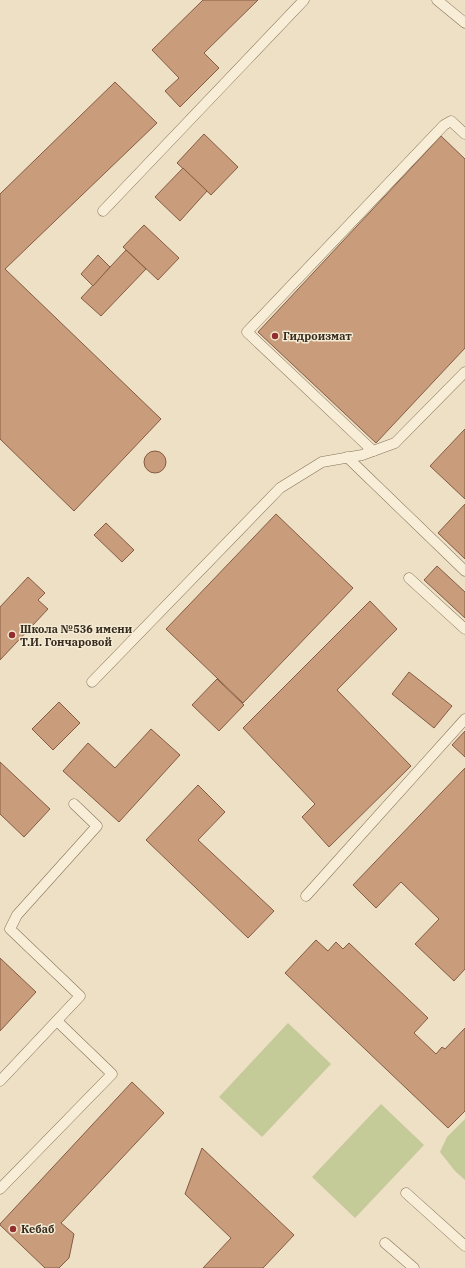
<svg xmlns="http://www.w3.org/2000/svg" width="465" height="1268" viewBox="0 0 465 1268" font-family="'IBM Plex Serif',serif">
  <rect width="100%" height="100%" fill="#ede0c5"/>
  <g fill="#c5ca99">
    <path d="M 288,1023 L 331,1064 L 262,1137 L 219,1097 Z"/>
    <path d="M 381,1104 L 424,1145 L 355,1218 L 312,1177 Z"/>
    <path d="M 465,1119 L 465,1180 L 455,1171 L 440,1152 L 447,1137 Z"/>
  </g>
  <g fill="#c99c7c" stroke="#855c42">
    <path d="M 203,0 L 258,0 L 204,53 L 219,68 L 180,107 L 165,91 L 179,78 L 152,50 Z"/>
    <path d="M 115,82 L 157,123 L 5,269 L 161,419 L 74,511 L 0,439 L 0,194 Z"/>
    <path d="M 204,134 L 238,167 L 211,195 L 177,163 Z"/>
    <path d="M 441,136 L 465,159 L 465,348 L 376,443 L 258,332 Z"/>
    <path d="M 183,168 L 207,191 L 180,221 L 155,197 Z"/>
    <path d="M 144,225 L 179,258 L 158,280 L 123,247 Z"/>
    <path d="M 126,250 L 146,269 L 101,316 L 81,298 Z"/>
    <path d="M 98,255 L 110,267 L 93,286 L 81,274 Z"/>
    <path d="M 465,429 L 465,499 L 430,466 Z"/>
    <circle cx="155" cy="462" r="11"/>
    <path d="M 465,504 L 465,559 L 438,533 Z"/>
    <path d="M 276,514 L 353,588 L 243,703 L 166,629 Z"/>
    <path d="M 106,523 L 134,550 L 122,562 L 94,535 Z"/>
    <path d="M 437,566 L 465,592 L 465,618 L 424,580 Z"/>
    <path d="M 28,577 L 45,593 L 38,600 L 48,609 L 0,660 L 0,607 Z"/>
    <path d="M 370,601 L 397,629 L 337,690 L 411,766 L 329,847 L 302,817 L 315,804 L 243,728 Z"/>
    <path d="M 409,672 L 452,706 L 434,728 L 392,694 Z"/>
    <path d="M 217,679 L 244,705 L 219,731 L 192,705 Z"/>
    <path d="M 59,702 L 80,723 L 53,750 L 32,729 Z"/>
    <path d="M 151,729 L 180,755 L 119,822 L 63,771 L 88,743 L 115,768 Z"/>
    <path d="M 465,731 L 465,757 L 452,745 Z"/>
    <path d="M 0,762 L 50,809 L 24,837 L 0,814 Z"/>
    <path d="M 465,768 L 465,969 L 454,981 L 415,944 L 439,919 L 401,882 L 376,908 L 353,885 Z"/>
    <path d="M 198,785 L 225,812 L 198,840 L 274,911 L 248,938 L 146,840 Z"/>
    <path d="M 316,940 L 328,951 L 336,942 L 343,949 L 349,943 L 428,1018 L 414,1033 L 436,1054 L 442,1047 L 445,1049 L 465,1028 L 465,1111 L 448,1128 L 285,973 Z"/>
    <path d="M 0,958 L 36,992 L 0,1031 Z"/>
    <path d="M 132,1082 L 164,1113 L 61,1223 L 74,1234 L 69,1258 L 59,1268 L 45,1268 L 0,1225 L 0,1224 Z"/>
    <path d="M 202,1148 L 294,1235 L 263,1268 L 203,1268 L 231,1238 L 185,1194 Z"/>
  </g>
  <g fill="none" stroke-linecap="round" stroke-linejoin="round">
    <defs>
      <g id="lane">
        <path d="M 437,0 L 465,23"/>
        <path d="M 103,211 L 304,0"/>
        <path d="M 373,451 L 247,332 L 444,125 L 451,121 L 465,134"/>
        <path d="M 347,457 L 465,571"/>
        <path d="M 409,578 L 465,629"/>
        <path d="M 92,682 L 280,488 L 322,462 L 362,455 L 395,443 L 465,372"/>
        <path d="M 306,896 L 465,719"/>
        <path d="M 0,1081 L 80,996 L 10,929 L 17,915 L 97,826 L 74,804"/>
        <path d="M 0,1189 L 112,1074 L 57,1021"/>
        <path d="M 406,1193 L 465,1246"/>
        <path d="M 385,1243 L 414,1268"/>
      </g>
    </defs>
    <use href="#lane" stroke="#87725c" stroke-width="11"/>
    <use href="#lane" stroke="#f8eed8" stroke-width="10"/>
  </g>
  <g fill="#932e2f" stroke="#f4ebd4" stroke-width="1.5">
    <circle cx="275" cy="336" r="4"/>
    <circle cx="12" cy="635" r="4"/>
    <circle cx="13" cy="1229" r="4"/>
  </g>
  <g text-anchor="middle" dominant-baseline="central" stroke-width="3" stroke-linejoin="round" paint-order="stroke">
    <g font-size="11" font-weight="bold" fill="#372b1f" stroke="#f4ebd4" text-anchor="start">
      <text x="283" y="336">Гидроизмат</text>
      <text x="20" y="629">Школа №536 имени<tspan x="20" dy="13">Т.И. Гончаровой</tspan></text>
      <text x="21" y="1229">Кебаб</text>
    </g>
  </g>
</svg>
